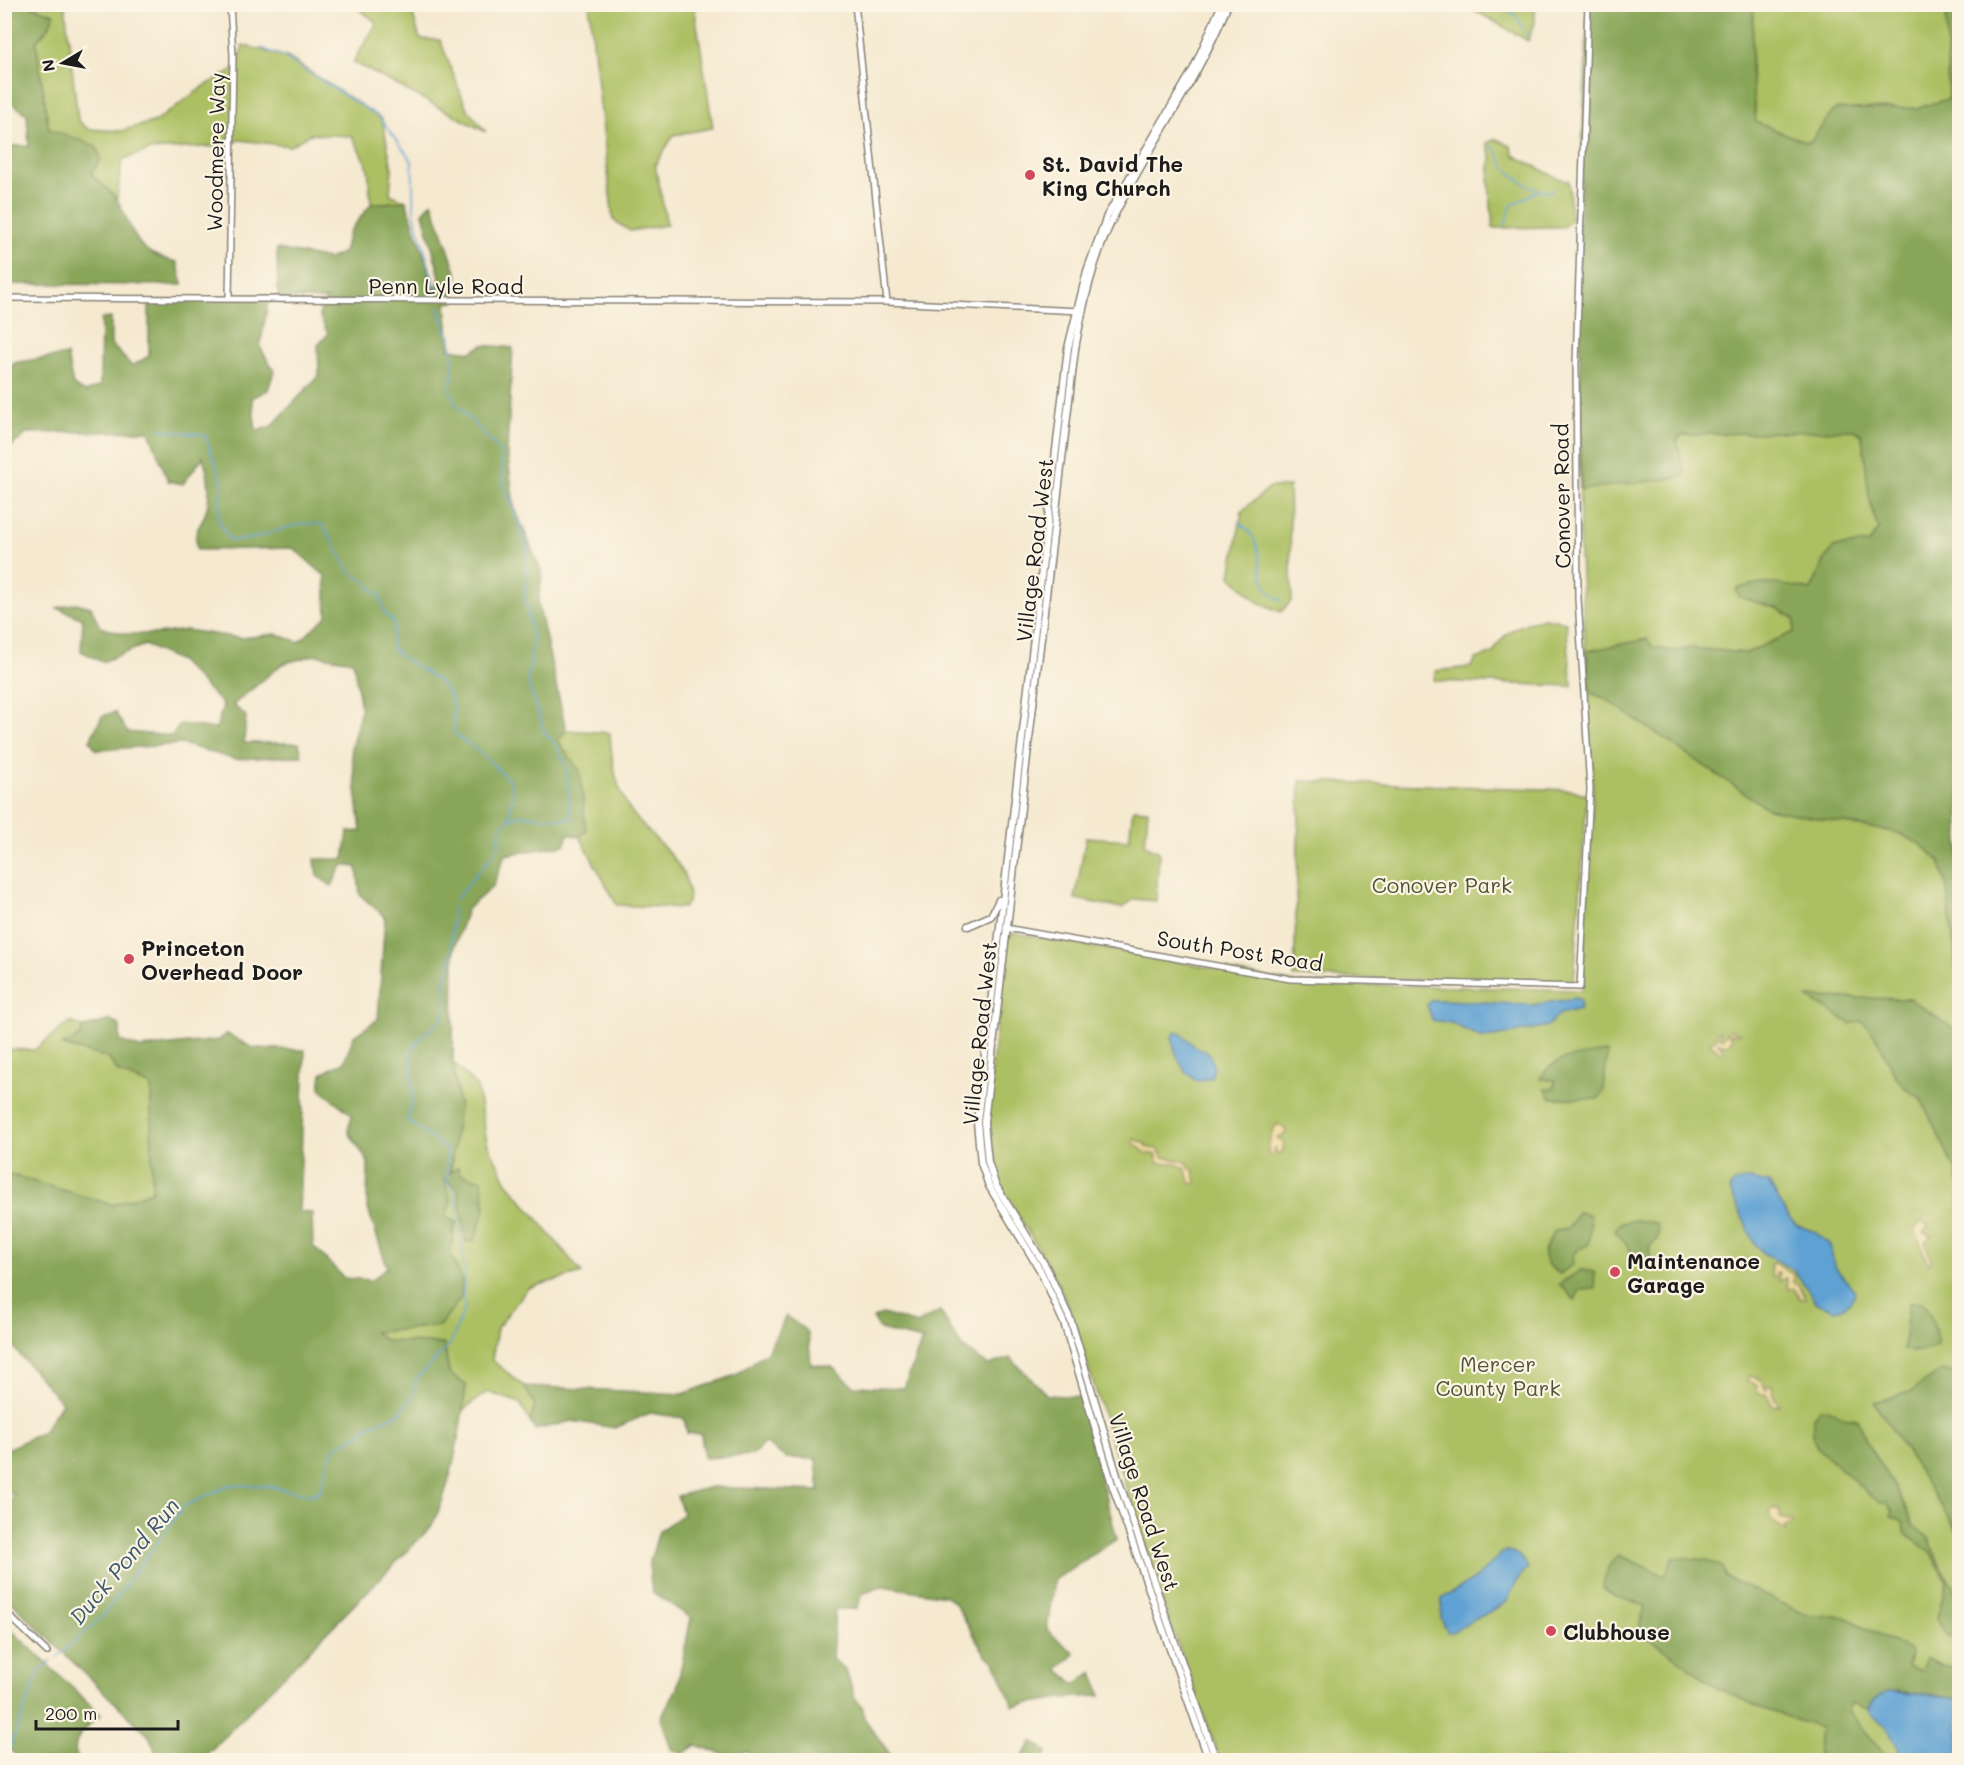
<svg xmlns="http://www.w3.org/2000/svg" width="1964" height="1765" viewBox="0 0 1964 1765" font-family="Mali,sans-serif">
  <rect width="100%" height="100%" fill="#fcf5e5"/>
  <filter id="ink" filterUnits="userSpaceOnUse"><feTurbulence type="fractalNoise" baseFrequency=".0167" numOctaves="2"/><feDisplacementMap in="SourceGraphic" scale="12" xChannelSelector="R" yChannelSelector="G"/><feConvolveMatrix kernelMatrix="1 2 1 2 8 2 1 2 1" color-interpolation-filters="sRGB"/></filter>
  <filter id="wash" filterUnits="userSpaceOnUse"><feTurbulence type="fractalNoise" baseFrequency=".008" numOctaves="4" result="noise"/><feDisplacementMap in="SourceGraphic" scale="24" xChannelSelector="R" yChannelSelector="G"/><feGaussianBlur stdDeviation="1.35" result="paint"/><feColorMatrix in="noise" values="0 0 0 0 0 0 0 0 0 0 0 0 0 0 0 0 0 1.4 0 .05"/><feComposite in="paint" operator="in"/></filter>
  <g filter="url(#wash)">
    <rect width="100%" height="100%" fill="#f5e9d0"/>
    <g fill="#acbf62" stroke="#646e3f" stroke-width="1.5">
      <path d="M 1638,4 L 1959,5 L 1959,1760 L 1220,1760 L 1159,1592 L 1071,1312 L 1054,1275 L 1000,1186 L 992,1167 L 985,1124 L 1007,936 L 1015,933 L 1297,983 L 1582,990 L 1593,793 L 1580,555 L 1579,411 L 1590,7 Z"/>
      <path d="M 28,5 L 65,5 L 78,120 L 88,129 L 121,131 L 156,121 L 203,87 L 236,68 L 243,45 L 287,57 L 382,119 L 392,168 L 390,194 L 406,201 L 371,204 L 368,168 L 352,136 L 310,134 L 290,146 L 240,140 L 220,146 L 150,150 L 122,160 L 117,199 L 91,174 L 96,146 L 49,130 L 36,41 L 49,27 Z"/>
      <path d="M 360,5 L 410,5 L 420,39 L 440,40 L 466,107 L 486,132 L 353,62 L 377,23 L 358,8 Z"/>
      <path d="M 589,5 L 694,5 L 713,128 L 674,135 L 655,165 L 667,225 L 630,231 L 613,220 Z"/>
      <path d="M 1465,5 L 1535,5 L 1535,23 L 1528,41 Z"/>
      <path d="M 1496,139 L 1511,146 L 1514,155 L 1555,177 L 1569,181 L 1571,220 L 1564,227 L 1493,228 L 1489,182 L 1491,156 L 1487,143 Z"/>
      <path d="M 1270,487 L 1289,487 L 1292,600 L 1281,612 L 1258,602 L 1231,576 L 1242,511 Z"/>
      <path d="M 1544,618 L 1566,622 L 1572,686 L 1434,681 L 1435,671 L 1471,667 L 1476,659 L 1493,653 C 1503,630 1521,624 1544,618 Z"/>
      <path d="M 566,730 L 610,733 C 611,758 615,783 627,805 C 646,838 695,862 688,903 L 683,908 L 617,905 L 580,837 L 586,831 L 558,740 Z"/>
      <path d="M 1300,781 L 1573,790 L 1587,795 L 1574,981 L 1570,983 L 1294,977 Z"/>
      <path d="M 1133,809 L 1148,810 L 1145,845 L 1159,852 L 1156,901 L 1134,899 L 1122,908 L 1075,899 L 1086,837 L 1129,840 Z"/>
      <path d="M 70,1022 L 83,1027 L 81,1036 L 63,1046 L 108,1058 L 119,1073 L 151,1086 L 152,1191 L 113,1205 L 8,1174 L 4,1049 L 34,1050 Z"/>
      <path d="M 453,1062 L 477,1087 L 487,1142 L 507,1182 L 582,1273 L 528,1288 L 497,1328 L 492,1360 L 524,1386 L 535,1405 L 530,1422 L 520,1403 L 487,1392 L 463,1410 L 466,1385 L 449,1373 L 444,1344 L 386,1341 L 373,1332 L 439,1326 L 462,1280 L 450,1252 L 456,1223 L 445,1217 L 443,1177 L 458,1189 L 466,1242 L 485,1207 L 450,1175 L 459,1105 Z"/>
    </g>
    <g fill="#89a658" stroke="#52613a" stroke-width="1.5">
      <path d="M 5,4 L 28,5 L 54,14 L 49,27 L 36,42 L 49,129 L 96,146 L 101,159 L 91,174 C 99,183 112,191 118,201 C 137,236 133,253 177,262 L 183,285 L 5,284 L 5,146 L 29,146 L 27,114 L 5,99 Z"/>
      <path d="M 1657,4 L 1754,5 L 1751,71 L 1756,122 L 1809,143 L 1835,109 L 1917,108 L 1948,99 L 1946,5 L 1959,5 L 1959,988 L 1946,882 L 1940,861 L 1920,844 L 1898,833 L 1768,809 L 1604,698 L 1590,693 L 1587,651 L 1647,639 L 1653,647 L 1672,651 L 1692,648 L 1746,653 L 1794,632 L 1794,618 L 1776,608 L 1739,597 L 1736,589 C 1762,580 1784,584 1811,590 L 1826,557 L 1835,547 L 1869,543 L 1879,529 C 1864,498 1869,467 1861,434 L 1854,430 L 1681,435 L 1677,441 L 1685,473 L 1682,477 L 1581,490 L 1579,227 L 1588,5 L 1649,7 Z"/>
      <path d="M 406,201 L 436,292 L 440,277 L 423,213 L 432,202 L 457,274 L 454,302 L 446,303 L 450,349 L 471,352 L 483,345 L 513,348 L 507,450 L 514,506 L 542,574 L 538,603 L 566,730 L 558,741 L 580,771 L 586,831 L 580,837 L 568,834 L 565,845 L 505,855 L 493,886 L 467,909 L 454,949 L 453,1062 L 459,1105 L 450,1173 L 458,1167 L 460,1174 L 482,1180 L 485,1208 L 475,1240 L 466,1242 L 458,1189 L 444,1178 L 451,1202 L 445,1217 L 456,1222 L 450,1252 L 462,1280 L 461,1298 L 439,1326 L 374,1332 L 386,1341 L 444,1344 L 449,1373 L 466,1385 C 461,1429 452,1488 431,1527 L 201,1760 L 159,1760 L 149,1736 L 5,1596 L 5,1509 L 14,1494 L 5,1493 L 5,1450 L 43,1432 L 62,1403 L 5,1338 L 4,1107 L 8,1174 L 113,1205 L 152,1191 L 151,1086 L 119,1073 L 108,1058 L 62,1045 L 81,1036 L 83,1027 L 111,1020 L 120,1026 L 120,1041 L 140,1048 L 219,1040 L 227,1034 L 253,1048 L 305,1050 L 299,1212 L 312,1213 L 313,1246 L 344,1278 L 372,1280 L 387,1267 L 367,1206 L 368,1162 L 348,1131 L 352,1115 L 320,1089 L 322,1073 L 344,1062 L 354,1036 L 378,1019 L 385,917 L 360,895 L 357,867 L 342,865 L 332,886 L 317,876 L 315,859 L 344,859 L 348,832 L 361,831 L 351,748 L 361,709 L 353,661 L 315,655 L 282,664 L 233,705 L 246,716 L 244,743 L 299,743 L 302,756 L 234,759 L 182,744 L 96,750 L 90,740 L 102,716 L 115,712 L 127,732 L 172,736 L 180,724 L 216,729 L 223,705 L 180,661 L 145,645 L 102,662 L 81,651 L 83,619 L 57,608 L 76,603 L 91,607 L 100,627 L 126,634 L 157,634 L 186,630 L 241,638 L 276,634 L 299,642 L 327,616 L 325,576 L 293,548 L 197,550 C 194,524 198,534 205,514 C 212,495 209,476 203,457 L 183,484 L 168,481 L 149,431 L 28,433 L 10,447 L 5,446 L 4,413 L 9,412 L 12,363 L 67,355 L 73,385 L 85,392 L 100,386 L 101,319 L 111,318 L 111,344 L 132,366 L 149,356 L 149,302 L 269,297 L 260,347 L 274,371 L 268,390 L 252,398 L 256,431 L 272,426 L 319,375 L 318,345 L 328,334 L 319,315 L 327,300 L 278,298 L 277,249 L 329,259 L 344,252 L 349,232 L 371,204 Z"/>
      <path d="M 1807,997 L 1910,999 L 1959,1032 L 1959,1184 L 1956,1171 L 1920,1097 C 1887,1085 1887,1039 1861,1021 L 1851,1024 Z"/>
      <path d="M 1607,1052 L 1604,1091 L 1598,1099 L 1551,1098 L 1545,1089 L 1553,1088 L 1556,1080 L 1540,1079 C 1552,1055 1582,1056 1607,1052 Z"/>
      <path d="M 1577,1212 L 1591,1215 L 1589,1244 L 1577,1250 L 1572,1257 L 1573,1264 L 1560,1274 C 1537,1259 1542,1252 1555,1231 C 1576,1228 1568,1226 1577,1212 Z"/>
      <path d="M 1634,1220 L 1656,1223 C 1661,1233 1658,1241 1649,1246 L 1652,1269 L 1645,1269 L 1615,1230 L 1619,1224 Z"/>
      <path d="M 1581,1270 L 1594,1272 L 1595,1289 L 1580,1290 L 1575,1300 L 1559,1284 Z"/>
      <path d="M 1909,1302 L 1922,1302 C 1930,1309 1938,1335 1937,1345 C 1926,1353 1916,1352 1903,1350 Z"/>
      <path d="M 940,1311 L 961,1346 L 988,1365 L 1011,1358 L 1047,1395 L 1079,1397 L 1117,1539 L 1054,1580 L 1047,1630 L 1075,1654 L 1058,1669 L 1075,1684 L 1093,1672 L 1101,1696 L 1062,1698 L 1013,1706 L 995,1662 L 985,1654 L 955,1603 L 946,1596 L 882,1586 L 862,1594 L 857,1609 L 835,1609 L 832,1659 L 846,1670 L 855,1698 L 863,1708 L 864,1718 L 894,1760 L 752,1760 L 747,1751 L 728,1756 L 696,1745 L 683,1754 L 671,1749 L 661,1718 L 677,1688 L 691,1618 L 652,1592 L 649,1565 L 659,1531 L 683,1514 L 677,1496 L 711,1487 L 819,1491 L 816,1459 L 786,1458 L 764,1443 L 753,1455 L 704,1458 L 701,1434 L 687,1433 L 684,1418 L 650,1413 L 615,1428 L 572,1421 L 535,1430 L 530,1422 L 535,1405 L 524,1386 L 683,1394 L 736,1375 L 767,1352 L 786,1316 L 808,1332 L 811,1364 L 832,1367 L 854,1386 L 904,1388 L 922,1340 L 880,1330 L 873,1318 L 883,1314 L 917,1324 Z"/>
      <path d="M 1941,1371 L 1959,1372 L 1959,1534 L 1874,1402 L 1910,1392 Z"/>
      <path d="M 1827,1408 L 1843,1417 L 1857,1419 L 1869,1447 L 1900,1495 L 1913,1525 L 1929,1538 L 1937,1559 L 1959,1598 L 1959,1641 L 1946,1635 L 1937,1618 L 1947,1581 L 1930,1552 L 1906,1534 L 1903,1522 L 1891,1516 L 1893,1511 L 1886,1503 L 1880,1503 L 1870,1495 L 1817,1447 L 1813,1438 L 1813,1417 L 1820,1409 Z"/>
      <path d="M 1619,1555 L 1665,1576 L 1673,1557 L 1707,1560 L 1723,1567 L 1726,1577 L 1804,1614 L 1845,1617 L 1911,1651 L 1907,1666 L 1921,1671 L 1925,1657 L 1942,1666 L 1959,1668 L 1959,1699 L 1896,1691 L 1872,1702 L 1869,1709 L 1851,1703 L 1848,1711 L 1886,1755 L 1885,1760 L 1817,1760 L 1820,1728 L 1764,1709 L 1719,1689 L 1638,1630 L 1645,1607 C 1631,1596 1618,1605 1603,1587 C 1606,1573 1607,1564 1619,1555 Z"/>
      <path d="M 5,1624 L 101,1715 C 87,1726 67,1742 79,1760 L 24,1760 L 5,1747 Z"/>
      <path d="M 1033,1741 L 1047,1752 L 1044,1760 L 1002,1760 L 1022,1757 Z"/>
    </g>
    <g fill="#eeda9e" stroke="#857b5d" stroke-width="1.5">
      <path d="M 1729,1030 L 1741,1033 L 1729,1034 L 1732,1040 L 1727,1045 L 1718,1043 L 1724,1051 L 1721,1053 L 1710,1043 L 1716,1038 L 1717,1031 L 1720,1031 L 1719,1037 L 1722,1039 Z"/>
      <path d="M 1278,1124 L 1286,1130 L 1285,1134 L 1277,1138 L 1284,1143 L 1282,1153 L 1277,1154 L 1275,1148 L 1272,1155 L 1269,1156 C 1266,1149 1272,1127 1278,1124 Z"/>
      <path d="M 1134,1139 L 1144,1143 L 1149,1148 L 1158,1149 L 1163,1157 L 1187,1162 L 1189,1168 L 1194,1170 L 1196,1183 L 1191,1184 L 1185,1168 L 1174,1163 L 1157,1163 L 1157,1155 L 1146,1153 L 1134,1143 Z"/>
      <path d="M 1922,1222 L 1929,1226 L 1923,1232 L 1931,1236 L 1925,1241 L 1931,1261 L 1928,1264 L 1915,1229 Z"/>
      <path d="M 1773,1262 L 1795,1276 L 1792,1282 L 1798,1284 L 1805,1299 L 1800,1299 L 1794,1288 L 1788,1289 L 1786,1278 L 1779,1281 L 1779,1272 L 1777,1272 L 1775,1277 L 1772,1276 L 1770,1266 Z"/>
      <path d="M 1750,1376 L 1761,1380 L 1766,1390 L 1768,1385 L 1772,1385 L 1773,1395 L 1779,1405 L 1773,1406 L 1767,1395 L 1757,1393 L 1757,1385 L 1747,1381 Z"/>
      <path d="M 1773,1509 L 1780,1511 L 1780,1518 L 1792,1521 L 1791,1525 L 1785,1525 L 1786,1531 L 1772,1521 L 1770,1511 Z"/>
    </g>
    <g fill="#5fa1d3" stroke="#3e5e78" stroke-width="1.5">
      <path d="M 1575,998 L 1581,1000 L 1580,1009 L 1560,1014 L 1547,1026 L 1494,1037 L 1480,1037 L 1451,1023 L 1432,1020 L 1427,1005 L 1432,1000 L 1445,1000 L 1532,1005 Z"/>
      <path d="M 1176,1032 L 1183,1035 L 1194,1046 L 1210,1054 L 1214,1069 L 1211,1078 L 1197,1081 C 1181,1071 1175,1055 1172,1037 Z"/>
      <path d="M 1750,1179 L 1769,1183 L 1790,1219 L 1797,1225 L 1815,1232 L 1830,1245 L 1834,1266 L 1855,1291 C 1854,1301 1845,1308 1835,1310 L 1817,1303 L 1794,1270 L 1763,1253 L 1755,1244 L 1729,1189 L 1736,1182 Z"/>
      <path d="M 1503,1552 C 1515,1549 1523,1558 1528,1568 L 1520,1576 L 1506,1603 L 1452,1632 L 1447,1632 L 1441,1618 L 1442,1599 L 1476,1578 Z"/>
      <path d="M 1888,1691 L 1959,1699 L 1959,1760 L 1905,1760 L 1887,1728 L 1871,1714 L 1869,1709 L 1872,1702 Z"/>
    </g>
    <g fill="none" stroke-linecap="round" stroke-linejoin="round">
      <g stroke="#5fa1d3" stroke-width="1.5">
        <path d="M 1502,4 L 1516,16 L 1528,37"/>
        <path d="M 261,48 L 284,57 L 379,117 L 412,161 L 414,213 L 438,296"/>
        <path d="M 1490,146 C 1499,149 1499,161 1506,168 C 1517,179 1537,195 1553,190"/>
        <path d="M 1504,226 L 1512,205 L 1539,190"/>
        <path d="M 439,306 L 445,329 L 451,337 L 453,369 L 450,391 L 456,404 L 501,452 L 503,480 L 527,548 L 525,598 L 533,639 L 528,682 L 545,734 L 553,741 L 566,765 L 571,819 L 518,815 L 510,819"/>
        <path d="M 158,429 L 205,435 L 222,482 L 218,520 L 230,540 C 262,543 293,517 323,525 L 349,571 L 367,583 L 374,592 L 379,593 L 385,614 L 394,623 L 391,647 C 408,668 447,675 453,705 C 455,715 452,724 455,734 L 485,757 L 510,781 L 513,789 L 509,819 L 500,829 L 498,848 L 455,900"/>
        <path d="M 1238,522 C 1274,544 1247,585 1282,601"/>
        <path d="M 57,1657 L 102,1617 L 184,1506 L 230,1485 L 268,1486 L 312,1495 L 320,1491 L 331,1453 L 338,1445 L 362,1434 L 367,1427 L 400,1413 L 413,1395 L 416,1379 L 450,1345 L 465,1307 C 461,1296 465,1282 464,1270 C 462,1242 459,1215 453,1187 L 447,1183 L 447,1150 L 407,1120 L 413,1096 L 411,1051 L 420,1038 L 442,1019 L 448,1002 L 445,984 L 451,961 L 453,907"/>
        <path d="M 9,1750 L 39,1671 L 51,1661"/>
      </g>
    </g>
  </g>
  <g filter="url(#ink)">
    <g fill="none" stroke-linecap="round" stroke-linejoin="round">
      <defs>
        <g id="tertiary">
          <path d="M 855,4 L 887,302"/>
          <path d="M 4,298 L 887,302 L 1081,311"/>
          <path d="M 229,299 L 233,56 L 230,4"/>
          <path d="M 1006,928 L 1290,979 L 1580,987 L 1590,789 L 1578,599 L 1576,363 L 1588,4"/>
          <path d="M 4,1611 L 47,1652"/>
        </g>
        <g id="secondary">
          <path d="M 968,926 L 991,916 L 999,900"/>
          <path d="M 1209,1760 L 1112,1484 L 1064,1323 L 1040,1270 L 989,1186 L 981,1163 L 977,1122 L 1068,348 L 1087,271 L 1107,216 L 1194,68 L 1222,4"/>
          <path d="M 1216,1760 L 1119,1482 L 1071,1321 L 1046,1267 L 995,1184 L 988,1162 L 984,1122 L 1075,349 C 1083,304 1093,259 1113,218 C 1149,144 1197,83 1228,4"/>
        </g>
      </defs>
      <use href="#tertiary" stroke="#888276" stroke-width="8"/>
      <use href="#secondary" stroke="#888276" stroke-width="9"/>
      <use href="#tertiary" stroke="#fff" stroke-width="5"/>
      <use href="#secondary" stroke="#fff" stroke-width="6"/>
      <path stroke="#1c1c1c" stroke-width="1.5" stroke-dasharray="9 4.5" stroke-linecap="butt" d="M 4,1753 L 15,1760"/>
    </g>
  </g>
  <g fill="#d1495b" stroke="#fcf5e5" stroke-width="2">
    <circle cx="1030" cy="175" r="6"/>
    <circle cx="129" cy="959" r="6"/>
    <circle cx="1615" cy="1272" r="6"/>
    <circle cx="1551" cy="1631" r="6"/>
  </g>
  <g text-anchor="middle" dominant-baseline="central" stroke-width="4.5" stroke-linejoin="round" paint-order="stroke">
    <g font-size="21" fill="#1c1c1c" stroke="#fcf5e5">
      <text transform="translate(215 152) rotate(-89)">Woodmere Way</text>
      <text x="446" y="285">Penn Lyle Road</text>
      <text transform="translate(1561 496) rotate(-91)">Conover Road</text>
      <text transform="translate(1034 550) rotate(-83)">Village Road West</text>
      <text transform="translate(1240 950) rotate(9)">South Post Road</text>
      <text transform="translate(979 1033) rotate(-84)">Village Road West</text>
      <text transform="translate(1145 1502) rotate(72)">Village Road West</text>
    </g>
    <g font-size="21" font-weight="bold" fill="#1c1c1c" stroke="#fcf5e5" text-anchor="start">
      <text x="1042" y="163">St. David The<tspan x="1042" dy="24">King Church</tspan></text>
      <text x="141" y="947">Princeton<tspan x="141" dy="24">Overhead Door</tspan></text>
      <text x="1627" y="1260">Maintenance<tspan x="1627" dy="24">Garage</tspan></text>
      <text x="1563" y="1631">Clubhouse</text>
    </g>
    <g font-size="21" fill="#4e5534" stroke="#fcf5e5">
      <text x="1442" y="884">Conover Park</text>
      <text x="1498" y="1363">Mercer<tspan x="1498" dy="24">County Park</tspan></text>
    </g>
    <g font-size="22" font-style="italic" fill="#3a586e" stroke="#fcf5e5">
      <text transform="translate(124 1561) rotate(-50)">Duck Pond Run</text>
    </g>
  </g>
  <rect width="1964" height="1765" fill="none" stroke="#fcf5e5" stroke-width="24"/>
  <g transform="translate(63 63) rotate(260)" stroke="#fcf5e5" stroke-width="4.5" paint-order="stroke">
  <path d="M0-4.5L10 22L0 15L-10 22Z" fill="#1c1c1c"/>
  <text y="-9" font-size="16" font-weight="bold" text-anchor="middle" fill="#1c1c1c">N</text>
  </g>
  <path d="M36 1720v9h142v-9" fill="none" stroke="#1c1c1c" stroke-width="3"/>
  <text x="45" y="1720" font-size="18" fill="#1c1c1c" stroke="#fcf5e5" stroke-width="4.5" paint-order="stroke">200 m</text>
</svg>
